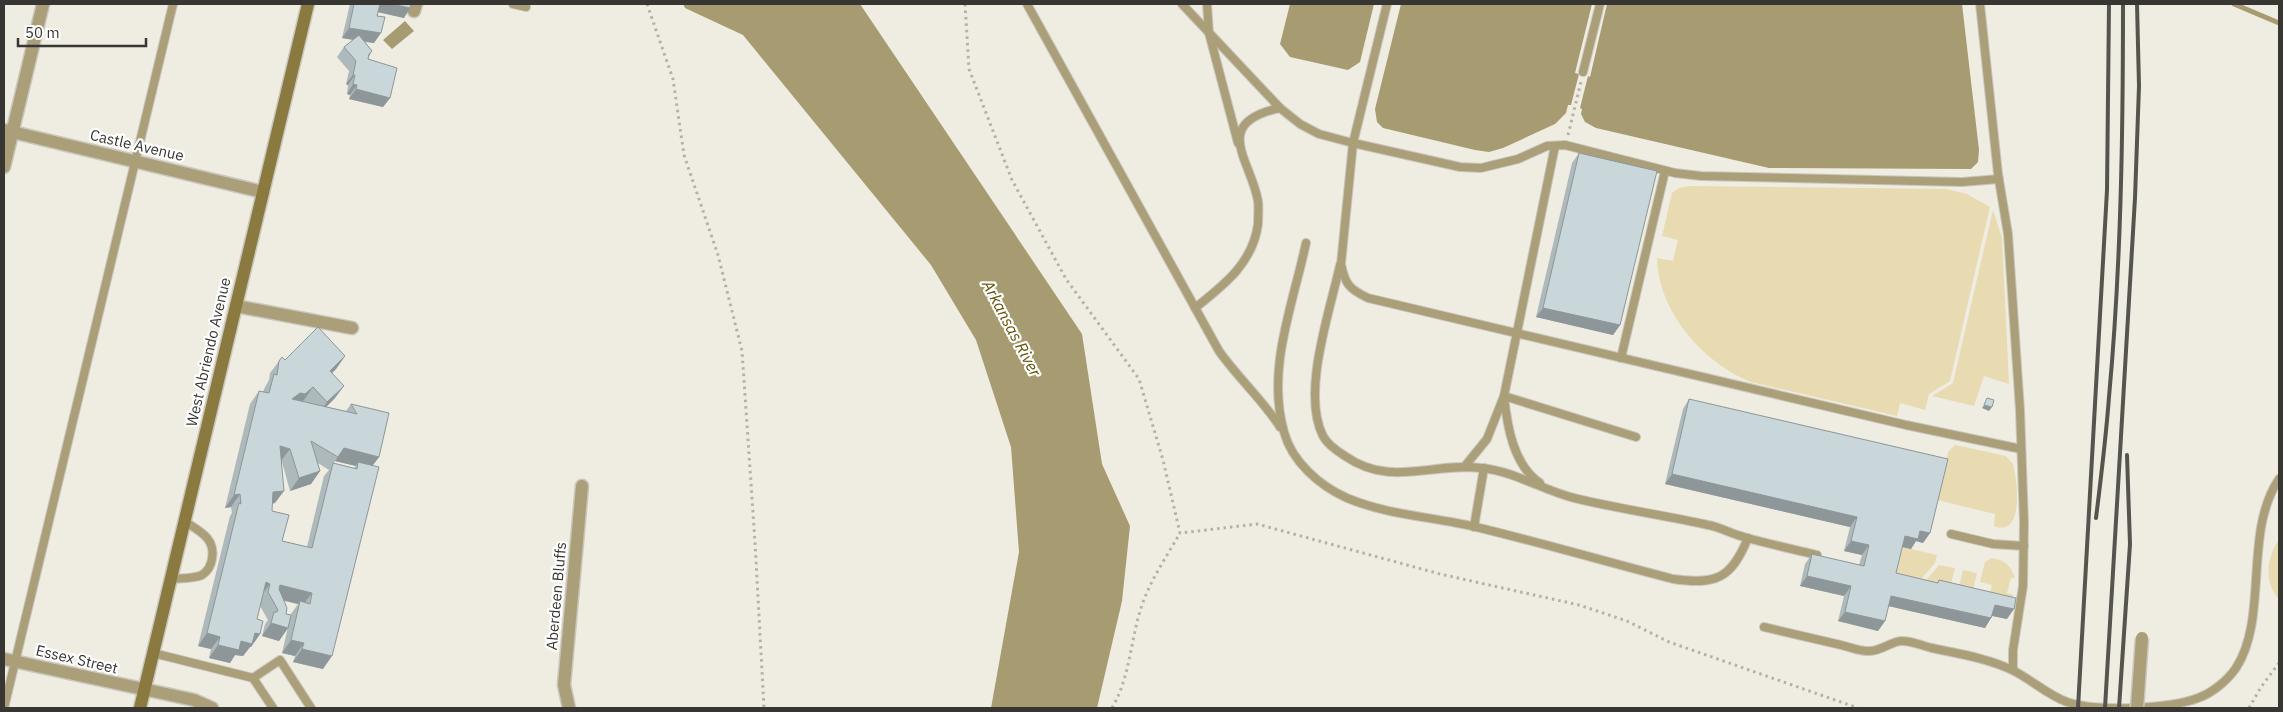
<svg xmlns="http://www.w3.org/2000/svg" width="2283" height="712" viewBox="0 0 2283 712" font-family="'IBM Plex Sans',sans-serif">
  <rect width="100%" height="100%" fill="#efece1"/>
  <g fill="#e8dbb2">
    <path d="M 1689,186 L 1946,189 L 1967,194 L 1990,207 L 1950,381 L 1929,394 L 1925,410 L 1900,403 L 1897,416 L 1751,382 C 1703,363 1658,311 1657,258 L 1673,261 L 1678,240 L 1662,236 L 1672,193 L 1679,188 Z"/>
    <path d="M 1993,210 L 2002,238 L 2009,384 L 1984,376 L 1974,406 L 1932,396 L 1953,383 Z"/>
    <path d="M 1955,445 L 2006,456 L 2013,464 C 2017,479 2025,538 1994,526 L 1995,514 L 1937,500 L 1948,452 Z"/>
    <path d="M 2279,540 L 2279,599 C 2264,584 2266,557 2279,540 Z"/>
    <path d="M 1902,547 L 1937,555 L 1935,563 L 1916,585 L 1895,580 Z"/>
    <path d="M 1992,558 C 2005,560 2011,566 2015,578 L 2011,578 L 2007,593 L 2013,595 L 2010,607 L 1989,597 L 1992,585 L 1980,582 L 1985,562 Z"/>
    <path d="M 1939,565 L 1955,568 L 1949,592 L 1921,586 Z"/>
    <path d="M 1963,570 L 1977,573 L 1971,598 L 1957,595 Z"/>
  </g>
  <g fill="#a79b71">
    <path d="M 683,4 L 860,4 L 1082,334 L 1102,464 L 1130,526 L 1122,601 L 1097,708 L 991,708 L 1019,552 L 1011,447 L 976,340 L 931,265 L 743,35 L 685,8 Z"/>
    <path d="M 1290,4 L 1374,4 L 1360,62 L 1348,70 L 1290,57 L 1280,44 Z"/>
    <path d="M 1401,4 L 1592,4 L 1575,73 L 1579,74 L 1571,105 L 1568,105 L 1566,113 L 1555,124 L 1503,148 L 1489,152 L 1475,150 L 1383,128 L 1377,122 L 1375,109 Z"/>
    <path d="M 1607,4 L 1962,4 L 1979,150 L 1978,162 L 1971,169 L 1769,168 L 1596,128 L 1585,122 L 1581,114 L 1582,109 L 1580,108 L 1588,76 L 1590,77 Z"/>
    <path d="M 405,21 L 414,31 L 392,49 L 383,40 Z"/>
  </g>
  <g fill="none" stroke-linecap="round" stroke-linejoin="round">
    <path stroke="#a79b71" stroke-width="5" d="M 2234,4 L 2279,23"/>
    <defs>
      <g id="lane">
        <path d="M 513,4 L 526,7"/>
        <path d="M 1027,4 L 1219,351 C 1238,378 1263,400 1280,427"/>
        <path d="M 1182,4 L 1280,108 L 1300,124 L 1319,134 L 1353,143 L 1387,4"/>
        <path d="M 1207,4 L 1209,33 L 1238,143"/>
        <path d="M 1980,4 L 1998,174 L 2008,234 L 2020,410 L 2024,522 L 2023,586 L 2013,650 L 2013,670"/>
        <path d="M 1583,72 L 1600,4"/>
        <path d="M 1999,179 L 1962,182 L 1701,176 L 1675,173 L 1565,145 L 1547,146 L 1518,159 L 1481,168 L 1460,167 L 1353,143 L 1341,264 C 1345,284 1349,289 1368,298 L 1906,425 L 2021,449"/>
        <path d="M 1306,243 C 1293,305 1266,369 1284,432 C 1292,462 1320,486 1347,498 C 1387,515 1434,517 1476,527 C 1542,543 1607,562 1673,579 C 1716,585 1731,579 1748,538"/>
        <path d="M 1340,265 C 1330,311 1301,393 1323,436 C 1327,444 1337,451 1345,456 C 1391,488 1432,462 1481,468 C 1514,471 1542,490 1574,498 C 1619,509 1663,515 1708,525 C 1720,527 1732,534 1744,537 C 1768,544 1793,549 1817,555"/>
        <path d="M 1195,308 C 1224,285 1253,263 1258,224 C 1258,217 1259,207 1258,201 C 1251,160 1210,123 1280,108"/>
        <path d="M 1621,358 L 1665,171"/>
        <path d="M 1465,466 L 1487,439 L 1504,396 L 1636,437"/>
        <path d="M 1540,483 C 1513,465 1507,425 1504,396 L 1555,146"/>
        <path d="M 1474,527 L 1484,468"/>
        <path d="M 1951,534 L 1993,544 L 2024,546"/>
        <path d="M 171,579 C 181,578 193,579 202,575 C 208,571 211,565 212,559 C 216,538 199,531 184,521"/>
        <path d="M 1764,627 C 1789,633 1815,639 1841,645 C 1850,647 1861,652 1870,651 C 1881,651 1892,641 1902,641 C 1912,641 1923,646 1932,648 C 1959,654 1987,658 2012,670 C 2031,679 2047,695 2067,702 C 2096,712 2169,709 2198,698 C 2212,693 2227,681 2236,668 C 2269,617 2243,532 2279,479"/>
        <path d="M 153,653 L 253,678 L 273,708"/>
        <path d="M 253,678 L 280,660 L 311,708"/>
        <path d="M 4,708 L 173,4"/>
      </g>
      <g id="street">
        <path d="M 414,11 L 416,4"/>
        <path d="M 4,130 L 263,192"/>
        <path d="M 4,167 L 43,4"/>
        <path d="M 236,306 L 352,328"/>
        <path d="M 4,659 L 194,700 L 212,708"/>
        <path d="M 569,708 L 564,685 L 582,486"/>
      </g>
      <path id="secondary" d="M 140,708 L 308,4"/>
    </defs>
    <use href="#lane" stroke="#cac8be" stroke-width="10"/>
    <use href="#street" stroke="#cac8be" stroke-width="15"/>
    <use href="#secondary" stroke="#cac8be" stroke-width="15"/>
    <g stroke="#b4b1a9" stroke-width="3" stroke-dasharray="2.5 4" stroke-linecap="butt">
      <path d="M 647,4 L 673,79 L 684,155 L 718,255 L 742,351 L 755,542 L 764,708"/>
      <path d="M 965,4 L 969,69 L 1012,180 L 1066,279 L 1139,379 L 1163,460 L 1180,533 L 1257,524 L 1440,574 L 1579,605 L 1627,621 L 1669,642 L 1858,708"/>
      <path d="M 1568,135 L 1581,82"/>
      <path d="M 1112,708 C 1131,675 1130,640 1142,605 C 1151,579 1167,556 1180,533"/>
      <path d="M 2249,708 L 2261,687 L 2279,663"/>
    </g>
    <use href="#lane" stroke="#ab9f7a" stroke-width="8"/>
    <use href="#street" stroke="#ab9f7a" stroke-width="12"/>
    <use href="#secondary" stroke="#8b7a3f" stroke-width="12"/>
    <g stroke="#55544f" stroke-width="4">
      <path d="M 2096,518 C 2101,478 2106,437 2109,397 C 2121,267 2123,135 2123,4"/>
      <path d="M 2078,708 L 2107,190 L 2109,4"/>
      <path d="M 2105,708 L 2135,198 L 2139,86 L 2137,4"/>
      <path d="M 2119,708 L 2130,544 L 2127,455"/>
    </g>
    <defs>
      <path id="street-bridge" d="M 2137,708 L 2142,638"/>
    </defs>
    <use href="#street-bridge" stroke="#cac8be" stroke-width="15" stroke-linecap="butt"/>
    <use href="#street-bridge" stroke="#ab9f7a" stroke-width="12"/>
  </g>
  <g fill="#aeb9bb" fill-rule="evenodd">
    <path d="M 350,4 L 411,4 L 404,18 L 378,12 L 374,43 L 365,42 L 372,51 L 368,59 L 390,98 L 383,107 L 349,99 L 350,95 L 347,94 L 348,85 L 346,84 L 349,71 L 337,57 L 344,47 L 353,40 L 342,38 Z"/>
    <path d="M 1579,153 L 1620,325 L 1613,335 L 1536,317 L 1572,163 Z"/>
    <path d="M 345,356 L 336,369 L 332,373 L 335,398 L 326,407 L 346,411 L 351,404 L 379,457 L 372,466 L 323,669 L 293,662 L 295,656 L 282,653 L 291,614 L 298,604 L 284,601 L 288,628 L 279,641 L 262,636 L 265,624 L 268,620 L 260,606 L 257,619 L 260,634 L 251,647 L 250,647 L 243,656 L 235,655 L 230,663 L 209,658 L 211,649 L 198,646 L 230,516 L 232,513 L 231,507 L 225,508 L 250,404 L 259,391 L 263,392 L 265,387 L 269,380 L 270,373 L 279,361 ZM 335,461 L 356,466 L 354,468 L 334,463 ZM 282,462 L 290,491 L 311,484 L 320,471 L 318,463 L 329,470 L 324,476 L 307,547 L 282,541 L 272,511 L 272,504 L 275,503 Z"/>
    <path d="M 1689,399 L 1930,533 L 1923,543 L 1916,541 L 1911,549 L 1902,547 L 1896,573 L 1937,583 L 1939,580 L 2007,619 L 1992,616 L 1985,628 L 1888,606 L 1885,621 L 1878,631 L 1838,621 L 1844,596 L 1800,586 L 1805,564 L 1812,554 L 1859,565 L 1862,555 L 1844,551 L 1850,527 L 1665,484 L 1683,409 Z"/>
  </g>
  <g fill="#8d9699">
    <path d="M 378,4 L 391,4 L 410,8 L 404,18 L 373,11 Z"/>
    <path d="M 349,28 L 381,33 L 374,43 L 342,38 Z"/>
    <path d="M 353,75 L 355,75 L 348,85 L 346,84 Z"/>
    <path d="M 353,84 L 357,85 L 350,95 L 347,94 Z"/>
    <path d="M 356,89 L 390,98 L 383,107 L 349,99 Z"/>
    <path d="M 1543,308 L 1620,325 L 1613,335 L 1536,317 Z"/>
    <path d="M 345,356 L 336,369 L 321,384 L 330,371 Z"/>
    <path d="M 344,386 L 335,398 L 318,415 L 327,402 Z"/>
    <path d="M 313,387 L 304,400 L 296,407 L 292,399 L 300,393 Z"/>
    <path d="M 1984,405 L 1992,407 L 1989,411 L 1982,408 Z"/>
    <path d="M 280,446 L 290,449 L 281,461 Z"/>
    <path d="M 344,448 L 379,457 L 370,469 L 358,462 L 356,466 L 335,461 Z"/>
    <path d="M 320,471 L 311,484 L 290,491 L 299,478 Z"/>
    <path d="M 1672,474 L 1857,517 L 1850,527 L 1665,484 Z"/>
    <path d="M 284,491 L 275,503 L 264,504 L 273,492 Z"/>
    <path d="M 240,494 L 231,507 L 225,508 L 234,495 Z"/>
    <path d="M 1920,531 L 1930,533 L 1923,543 L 1916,541 L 1911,549 L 1898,546 L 1905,536 Z"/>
    <path d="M 1851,541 L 1869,545 L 1862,555 L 1844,551 Z"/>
    <path d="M 1807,576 L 1851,586 L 1844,596 L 1800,586 Z"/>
    <path d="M 266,582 L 270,584 L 261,596 Z"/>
    <path d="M 280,585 L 312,593 L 303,605 L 300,601 L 298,604 L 271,597 Z"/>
    <path d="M 1891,596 L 1991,618 L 1985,628 L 1884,605 Z"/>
    <path d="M 1995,605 L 2014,609 L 2007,619 L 1988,615 Z"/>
    <path d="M 1845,612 L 1885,621 L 1878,631 L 1838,621 Z"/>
    <path d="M 271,623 L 288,628 L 279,641 L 262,636 Z"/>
    <path d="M 207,633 L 220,637 L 211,649 L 198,646 Z"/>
    <path d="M 255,633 L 260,634 L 251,647 L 250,647 L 243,656 L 235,655 L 230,663 L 209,658 L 218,645 L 241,641 Z"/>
    <path d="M 291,640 L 304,643 L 295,656 L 282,653 Z"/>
    <path d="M 302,649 L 332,656 L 323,669 L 293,662 Z"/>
  </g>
  <g fill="#cad7da" stroke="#8d9699">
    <path d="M 354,4 L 380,4 L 377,16 L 385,17 L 381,33 L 349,28 Z"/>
    <path d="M 391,4 L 411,4 L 410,8 Z"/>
    <path d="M 359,35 L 372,51 L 369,54 L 368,59 L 397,68 L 390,98 L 356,89 L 357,85 L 353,84 L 355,75 L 353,75 L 356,61 L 344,47 Z"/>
    <path d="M 1579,153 L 1657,171 L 1620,325 L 1543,308 Z"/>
    <path d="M 318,327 L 345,356 L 330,371 L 344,386 L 327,402 L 313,387 L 305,394 L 300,393 L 292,399 L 357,414 L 351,404 L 389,413 L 379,457 L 344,448 L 338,457 L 311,441 L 320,471 L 299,478 L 290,449 L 280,446 L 284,491 L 273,492 L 272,511 L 289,515 L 282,541 L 312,548 L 333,463 L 357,469 L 358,462 L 379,467 L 332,656 L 302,649 L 304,643 L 291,640 L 300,601 L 310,604 L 312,593 L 280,585 L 279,589 L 287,608 L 286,614 L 291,615 L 288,628 L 271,623 L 274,612 L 277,612 L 278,610 L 268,592 L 270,584 L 266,582 L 257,619 L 263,621 L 260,634 L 255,633 L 252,644 L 241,641 L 239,650 L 218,645 L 220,637 L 207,633 L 239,503 L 241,504 L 240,494 L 234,495 L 259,391 L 269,393 L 274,374 L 277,375 L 279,361 L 282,357 L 285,360 Z"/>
    <path d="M 1987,398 L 1994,400 L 1992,407 L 1984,405 Z"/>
    <path d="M 1689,399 L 1948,459 L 1930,533 L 1920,531 L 1918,539 L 1905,536 L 1896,573 L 1938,583 L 1939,580 L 2016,598 L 2014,609 L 1995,605 L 1991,618 L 1891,596 L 1885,621 L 1845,612 L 1851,586 L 1807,576 L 1812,554 L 1864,566 L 1869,545 L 1851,541 L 1857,517 L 1672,474 Z"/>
  </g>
  <g text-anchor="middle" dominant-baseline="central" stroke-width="4.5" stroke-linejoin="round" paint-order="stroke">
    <g font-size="15" fill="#373632" stroke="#fff">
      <text transform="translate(137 145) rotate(13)">Castle Avenue</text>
      <text transform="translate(208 352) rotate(-77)">West Abriendo Avenue</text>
      <text transform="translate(556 596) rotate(-85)">Aberdeen Bluffs</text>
      <text transform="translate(77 659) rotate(13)">Essex Street</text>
    </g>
    <g font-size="16" font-style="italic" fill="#645103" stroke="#fff">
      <text transform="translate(1012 328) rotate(62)">Arkansas River</text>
    </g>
  </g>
  <rect width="2283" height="712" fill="none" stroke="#373632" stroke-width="10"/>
  <path d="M18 38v8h128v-8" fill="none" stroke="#373632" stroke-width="2.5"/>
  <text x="25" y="38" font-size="15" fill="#373632" stroke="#ffffff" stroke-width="4" paint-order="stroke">50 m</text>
</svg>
